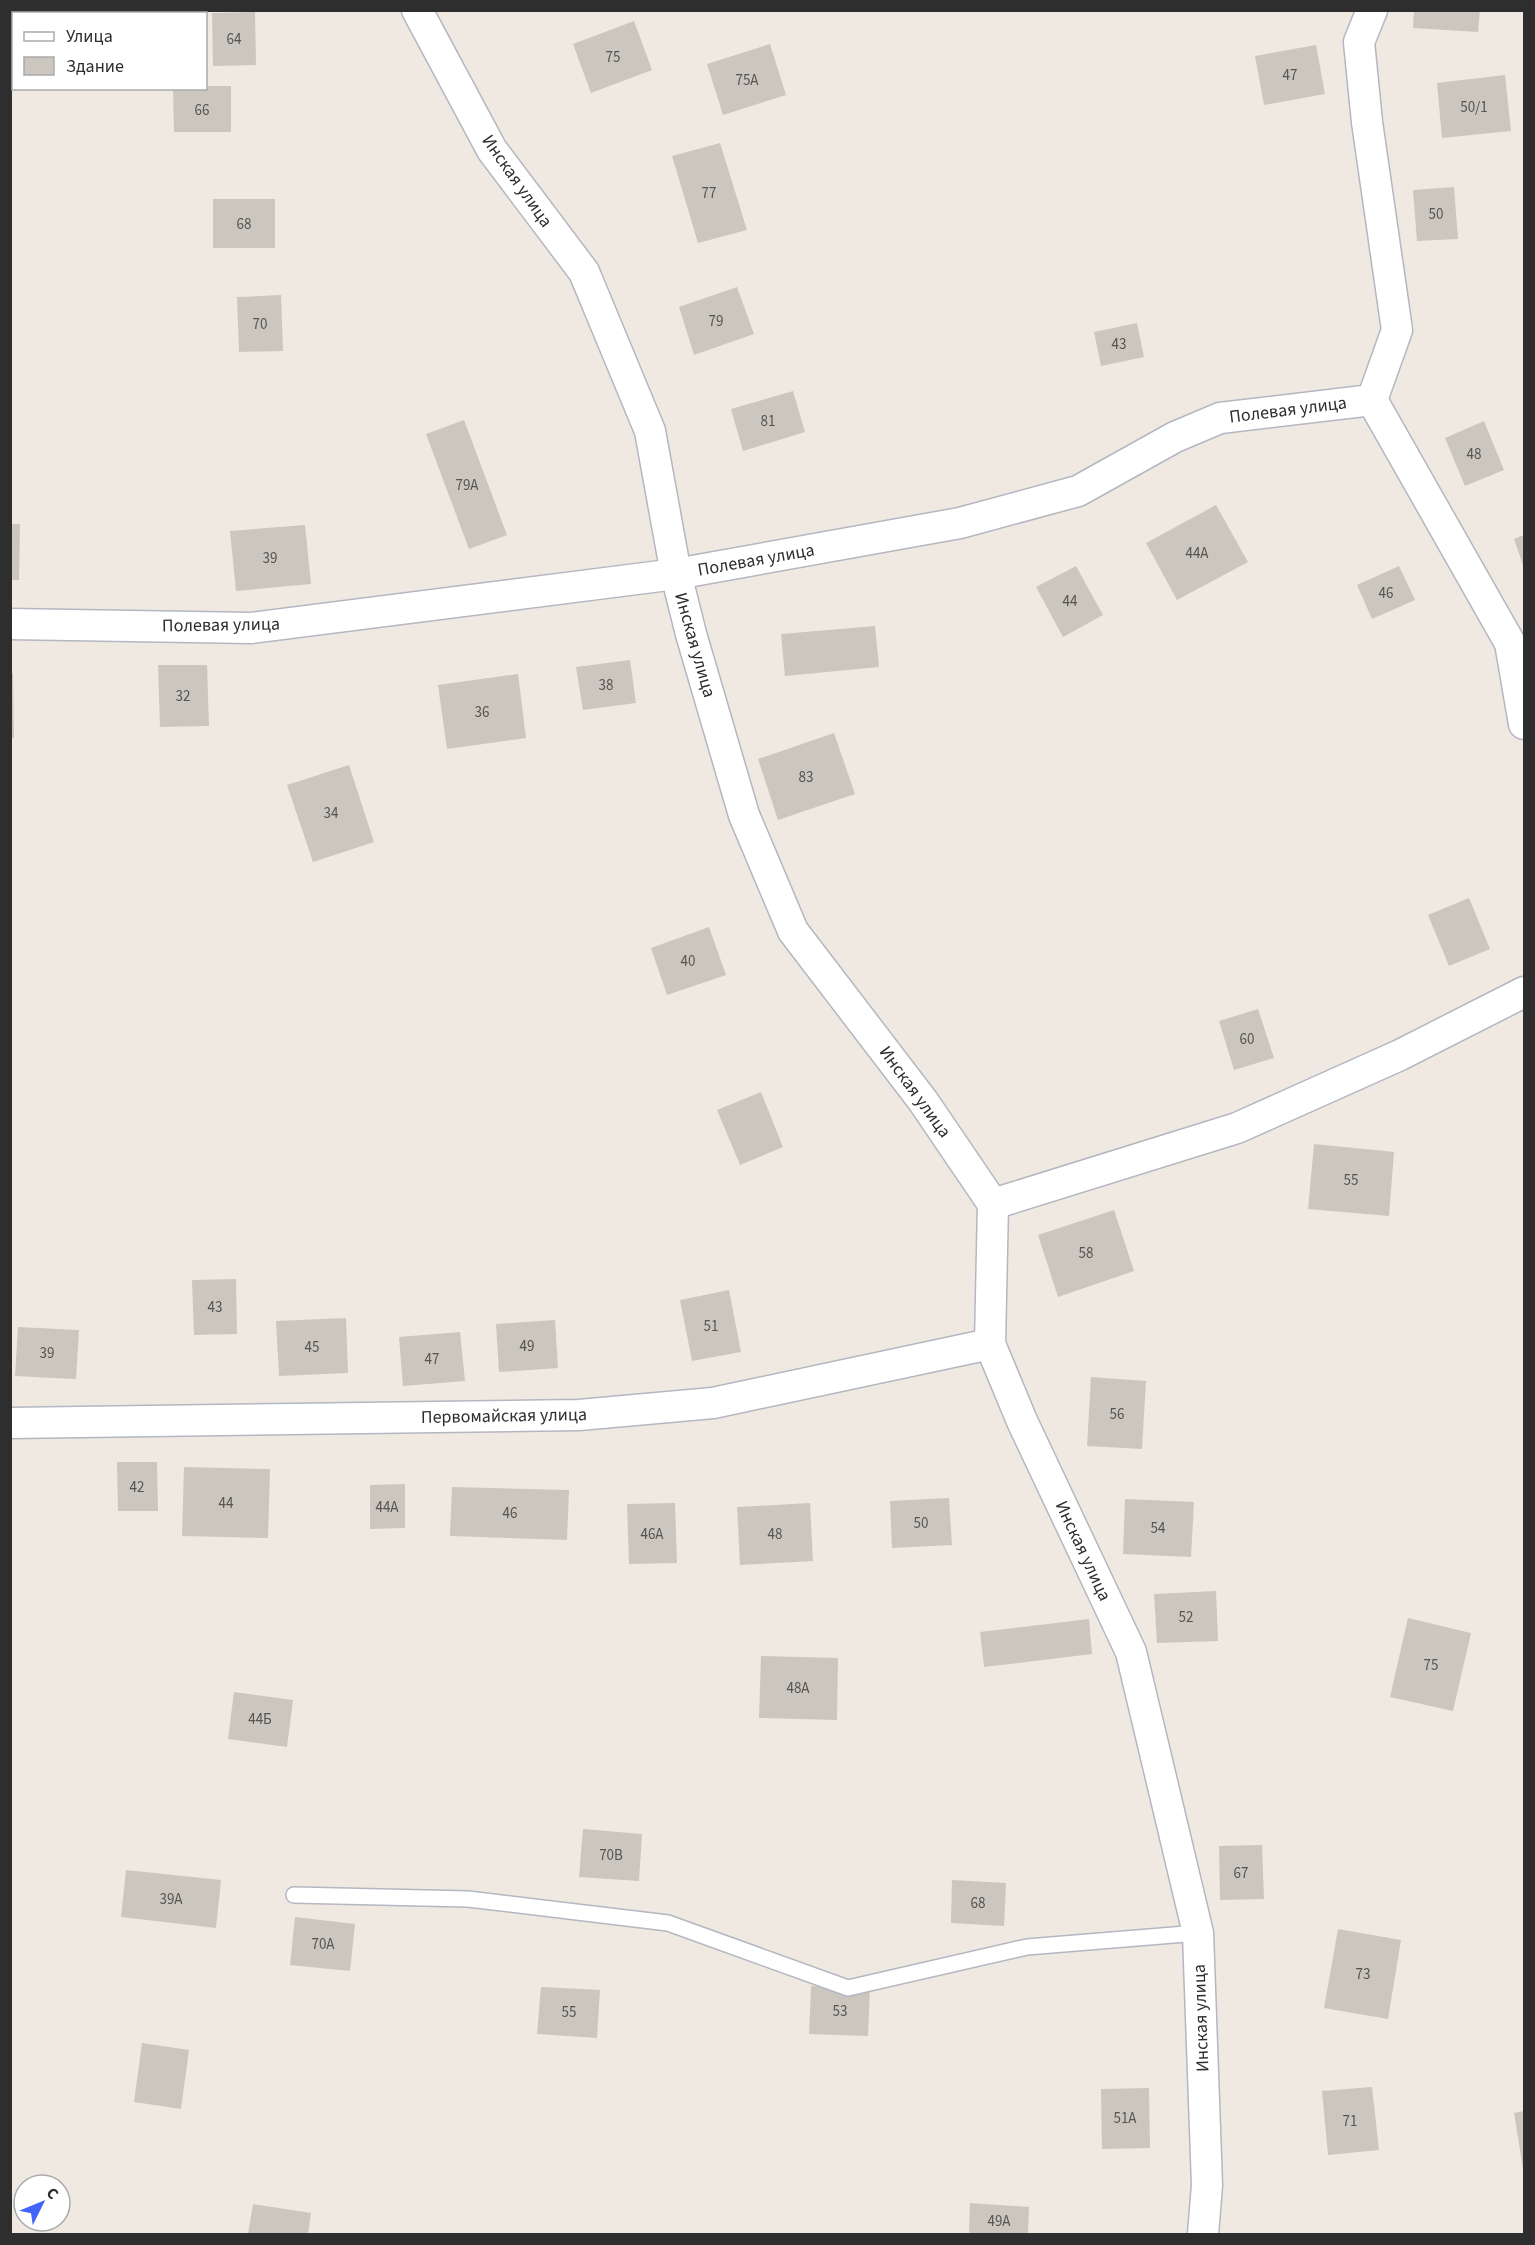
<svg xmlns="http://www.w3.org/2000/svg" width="1535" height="2245" viewBox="0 0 1535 2245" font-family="'Source Sans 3',sans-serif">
  <rect width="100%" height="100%" fill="#efe9e1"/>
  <g fill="#cbc7bf">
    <path d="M 1414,10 L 1480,10 L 1478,32 L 1413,28 Z"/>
    <path d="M 255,12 L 256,65 L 213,66 L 212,13 Z"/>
    <path d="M 634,21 L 652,70 L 591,93 L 573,44 Z"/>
    <path d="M 770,44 L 786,95 L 723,115 L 707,64 Z"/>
    <path d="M 1316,45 L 1325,94 L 1264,105 L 1255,56 Z"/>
    <path d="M 1505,75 L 1511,131 L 1442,138 L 1437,83 Z"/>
    <path d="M 206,86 L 231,86 L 231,132 L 174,132 L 173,88 L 206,88 Z"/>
    <path d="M 720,143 L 747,230 L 698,243 L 672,156 Z"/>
    <path d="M 1454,187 L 1458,239 L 1417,241 L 1413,190 Z"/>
    <rect x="213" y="199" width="62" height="49"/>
    <path d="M 737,287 L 754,334 L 694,355 L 679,307 Z"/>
    <path d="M 281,295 L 283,351 L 239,352 L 237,297 Z"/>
    <path d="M 1137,323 L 1144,357 L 1101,366 L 1094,332 Z"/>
    <path d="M 793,391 L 805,432 L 743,451 L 731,409 Z"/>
    <path d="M 464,420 L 507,535 L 469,549 L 426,434 Z"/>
    <path d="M 1484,421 L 1504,470 L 1465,486 L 1445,438 Z"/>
    <path d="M 1216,505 L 1248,562 L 1177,600 L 1146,543 Z"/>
    <path d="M 10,524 L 20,524 L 19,580 L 10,580 Z"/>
    <path d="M 305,525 L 311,584 L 236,591 L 230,531 Z"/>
    <path d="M 1524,535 L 1524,568 L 1514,539 Z"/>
    <path d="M 1076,566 L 1103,615 L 1063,637 L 1036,587 Z"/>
    <path d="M 1399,566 L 1415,600 L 1372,619 L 1357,585 Z"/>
    <path d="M 875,626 L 879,667 L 785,676 L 781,634 Z"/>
    <path d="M 630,660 L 636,703 L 583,710 L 576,667 Z"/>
    <path d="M 158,665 L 207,665 L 209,726 L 160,727 Z"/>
    <path d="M 10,673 L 13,673 L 14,738 L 10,738 Z"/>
    <path d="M 518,674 L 526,738 L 447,749 L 438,685 Z"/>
    <path d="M 834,733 L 855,794 L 778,820 L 758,759 Z"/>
    <path d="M 349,765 L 374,842 L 313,862 L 287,785 Z"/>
    <path d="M 1469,898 L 1490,949 L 1449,966 L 1428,915 Z"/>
    <path d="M 709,927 L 726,975 L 667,995 L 651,948 Z"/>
    <path d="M 1258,1009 L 1274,1058 L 1234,1070 L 1219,1021 Z"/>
    <path d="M 761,1092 L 783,1147 L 740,1165 L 717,1110 Z"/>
    <path d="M 1314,1144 L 1394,1152 L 1389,1216 L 1308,1209 Z"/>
    <path d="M 1114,1210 L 1134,1271 L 1058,1297 L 1038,1235 Z"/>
    <path d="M 236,1279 L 237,1334 L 194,1335 L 192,1280 Z"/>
    <path d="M 729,1290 L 741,1352 L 692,1361 L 680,1300 Z"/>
    <path d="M 346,1318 L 348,1373 L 279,1376 L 276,1321 Z"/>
    <path d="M 555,1320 L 558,1368 L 499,1372 L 496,1324 Z"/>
    <path d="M 18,1327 L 79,1330 L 76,1379 L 15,1376 Z"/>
    <path d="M 460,1332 L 465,1381 L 403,1386 L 399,1337 Z"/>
    <path d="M 1091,1377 L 1146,1381 L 1142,1449 L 1087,1446 Z"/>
    <path d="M 117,1462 L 157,1462 L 158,1511 L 118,1511 Z"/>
    <path d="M 184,1467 L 270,1469 L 268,1538 L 182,1536 Z"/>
    <path d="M 405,1484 L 405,1528 L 370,1529 L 370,1485 Z"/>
    <path d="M 452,1487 L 569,1490 L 567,1540 L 450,1536 Z"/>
    <path d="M 949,1498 L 952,1545 L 892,1548 L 890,1501 Z"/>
    <path d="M 1125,1499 L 1194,1502 L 1191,1557 L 1123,1554 Z"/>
    <path d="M 675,1503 L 677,1563 L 629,1564 L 627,1504 Z"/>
    <path d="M 810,1503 L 813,1561 L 740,1565 L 737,1507 Z"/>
    <path d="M 1216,1591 L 1218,1641 L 1157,1643 L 1154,1594 Z"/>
    <path d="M 1408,1618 L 1471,1633 L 1453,1711 L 1390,1697 Z"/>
    <path d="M 1089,1619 L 1092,1654 L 984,1667 L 980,1632 Z"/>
    <path d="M 761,1656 L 838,1658 L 837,1720 L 759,1718 Z"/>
    <path d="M 234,1692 L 293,1700 L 287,1747 L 228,1739 Z"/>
    <path d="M 583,1829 L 642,1834 L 639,1881 L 579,1877 Z"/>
    <path d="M 1262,1845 L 1264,1899 L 1220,1900 L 1219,1846 Z"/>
    <path d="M 126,1870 L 221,1880 L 216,1928 L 121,1917 Z"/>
    <path d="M 952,1880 L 1006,1883 L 1004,1926 L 951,1923 Z"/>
    <path d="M 295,1917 L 355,1924 L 350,1971 L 290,1965 Z"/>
    <path d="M 1338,1929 L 1401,1940 L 1388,2019 L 1324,2008 Z"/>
    <path d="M 811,1986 L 870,1988 L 868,2036 L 809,2034 Z"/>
    <path d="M 541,1987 L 600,1990 L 597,2038 L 537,2034 Z"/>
    <path d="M 142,2043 L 189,2050 L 181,2109 L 134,2102 Z"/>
    <path d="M 1372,2087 L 1379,2150 L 1328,2155 L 1322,2091 Z"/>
    <path d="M 1149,2088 L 1150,2148 L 1102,2149 L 1101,2089 Z"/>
    <path d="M 1524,2111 L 1524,2169 L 1523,2169 L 1514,2113 Z"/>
    <path d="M 970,2203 L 1029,2207 L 1028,2234 L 969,2234 Z"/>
    <path d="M 253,2204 L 311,2213 L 308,2234 L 248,2234 Z"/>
  </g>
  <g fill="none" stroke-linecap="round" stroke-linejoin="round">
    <defs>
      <path id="lane" d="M 294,1895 L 468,1899 L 668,1923 L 848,1988 L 1027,1947 L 1198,1933"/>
      <g id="street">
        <path d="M 417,10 L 492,150 L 584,272 L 650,431 L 676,574 L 691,634 L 744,815 L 793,931 L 923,1101 L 993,1204 L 990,1344 L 1022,1421 L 1131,1652 L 1198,1933 L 1207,2185 L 1203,2234"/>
        <path d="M 1372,10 L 1359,42 L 1367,122 L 1397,330 L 1372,400 L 1510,643 L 1524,724"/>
        <path d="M 10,624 L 251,628 L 676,574 L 960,523 L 1078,491 L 1175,437 L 1220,418 L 1372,400"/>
        <path d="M 993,1204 L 1237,1128 L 1400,1055 L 1524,992"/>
        <path d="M 10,1423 L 579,1415 L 713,1403 L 990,1344"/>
      </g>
    </defs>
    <use href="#lane" stroke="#b4b7c1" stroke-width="18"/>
    <use href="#street" stroke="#b4b7c1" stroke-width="33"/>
    <use href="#lane" stroke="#fff" stroke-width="15"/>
    <use href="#street" stroke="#fff" stroke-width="30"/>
  </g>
  <g text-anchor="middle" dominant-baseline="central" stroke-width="4.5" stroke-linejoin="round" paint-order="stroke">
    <g font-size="15" fill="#555452">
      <text x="234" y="39">64</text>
      <text x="613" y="57">75</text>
      <text x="1290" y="75">47</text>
      <text x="747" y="80">75А</text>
      <text x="1474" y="107">50/1</text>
      <text x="202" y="110">66</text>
      <text x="709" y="193">77</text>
      <text x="1436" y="214">50</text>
      <text x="244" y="224">68</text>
      <text x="716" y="321">79</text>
      <text x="260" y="324">70</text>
      <text x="1119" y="344">43</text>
      <text x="768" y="421">81</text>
      <text x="1474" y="454">48</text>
      <text x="467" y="485">79А</text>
      <text x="1197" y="553">44А</text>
      <text x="270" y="558">39</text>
      <text x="1386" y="593">46</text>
      <text x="1070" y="601">44</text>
      <text x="606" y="685">38</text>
      <text x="183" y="696">32</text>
      <text x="482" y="712">36</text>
      <text x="806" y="777">83</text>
      <text x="331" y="813">34</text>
      <text x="688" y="961">40</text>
      <text x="1247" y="1039">60</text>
      <text x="1351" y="1180">55</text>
      <text x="1086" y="1253">58</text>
      <text x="215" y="1307">43</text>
      <text x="711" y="1326">51</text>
      <text x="527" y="1346">49</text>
      <text x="312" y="1347">45</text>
      <text x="47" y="1353">39</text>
      <text x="432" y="1359">47</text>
      <text x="1117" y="1414">56</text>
      <text x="137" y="1487">42</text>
      <text x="226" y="1503">44</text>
      <text x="387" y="1507">44А</text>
      <text x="510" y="1513">46</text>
      <text x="921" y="1523">50</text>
      <text x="1158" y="1528">54</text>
      <text x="652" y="1534">46А</text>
      <text x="775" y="1534">48</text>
      <text x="1186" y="1617">52</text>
      <text x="1431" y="1665">75</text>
      <text x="798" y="1688">48А</text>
      <text x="260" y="1719">44Б</text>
      <text x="611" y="1855">70В</text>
      <text x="1241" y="1873">67</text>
      <text x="171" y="1899">39А</text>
      <text x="978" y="1903">68</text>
      <text x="323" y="1944">70А</text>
      <text x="1363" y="1974">73</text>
      <text x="840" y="2011">53</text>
      <text x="569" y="2012">55</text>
      <text x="1125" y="2118">51А</text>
      <text x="1350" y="2121">71</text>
      <text x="999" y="2221">49А</text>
    </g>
    <g font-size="18" fill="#2e2e2e" stroke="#fff">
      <text transform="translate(517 181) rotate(55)">Инская улица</text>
      <text transform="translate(1288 410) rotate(-7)">Полевая улица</text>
      <text transform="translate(756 560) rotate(-10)">Полевая улица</text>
      <text transform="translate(221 625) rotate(-1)">Полевая улица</text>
      <text transform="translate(695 645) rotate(74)">Инская улица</text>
      <text transform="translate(915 1092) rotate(54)">Инская улица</text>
      <text transform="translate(504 1416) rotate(-1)">Первомайская улица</text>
      <text transform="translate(1083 1551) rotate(65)">Инская улица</text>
      <text transform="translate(1201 2018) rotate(-92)">Инская улица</text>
    </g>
  </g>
  <rect width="1535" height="2245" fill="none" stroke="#2e2e2e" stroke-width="24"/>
  <rect x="12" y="12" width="195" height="78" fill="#ffffff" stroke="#ababab" stroke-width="1.5"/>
  <rect x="24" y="32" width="30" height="9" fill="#ffffff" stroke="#ababab" stroke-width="1.5"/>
  <text x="66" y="42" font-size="18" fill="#2e2e2e">Улица</text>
  <rect x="24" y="57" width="30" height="18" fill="#cbc7bf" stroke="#ababab" stroke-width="1.5"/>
  <text x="66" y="72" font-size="18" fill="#2e2e2e">Здание</text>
  <g transform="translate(42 2203) rotate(47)"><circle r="28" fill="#ffffff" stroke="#ababab" stroke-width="1.5"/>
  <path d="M0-4.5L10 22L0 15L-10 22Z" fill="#4264fb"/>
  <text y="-9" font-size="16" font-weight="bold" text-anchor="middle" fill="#2e2e2e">С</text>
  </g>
</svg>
